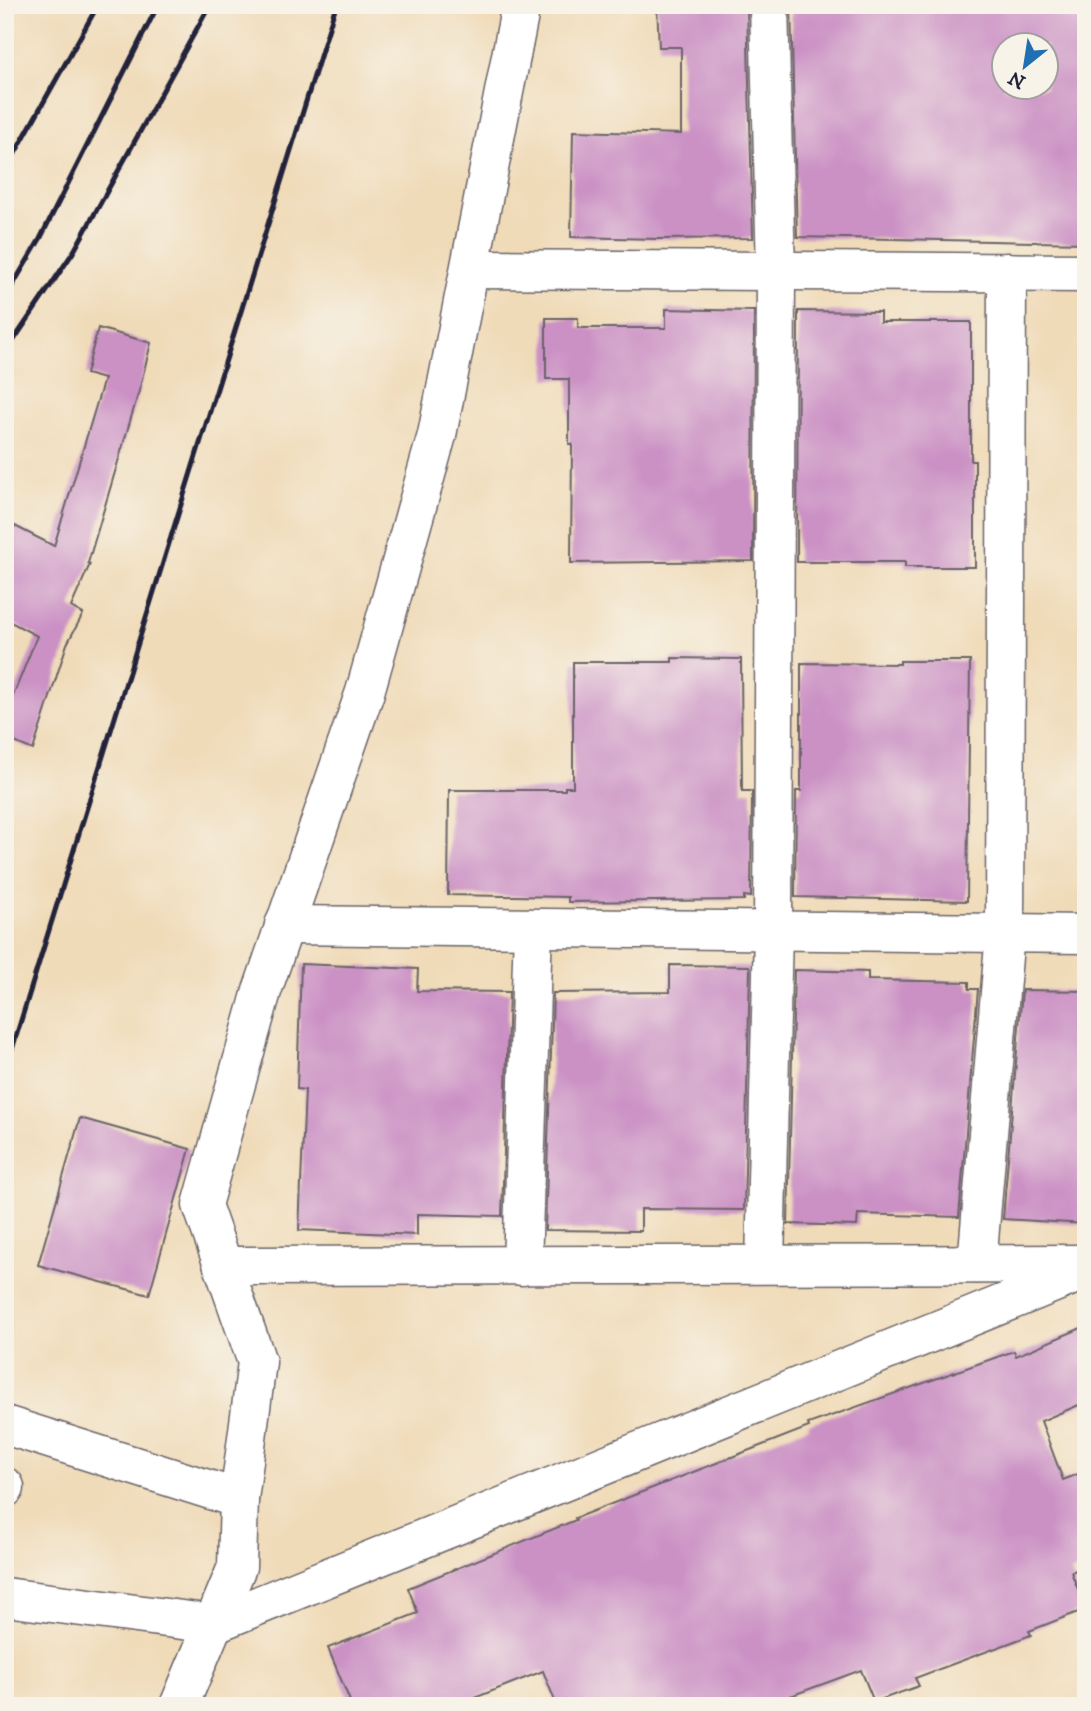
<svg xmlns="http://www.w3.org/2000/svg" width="1091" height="1711" viewBox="0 0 1091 1711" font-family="'IM FELL DW Pica',serif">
  <rect width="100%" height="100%" fill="#f7f3e8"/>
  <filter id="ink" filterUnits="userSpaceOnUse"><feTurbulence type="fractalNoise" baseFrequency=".0143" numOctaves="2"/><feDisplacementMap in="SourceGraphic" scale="14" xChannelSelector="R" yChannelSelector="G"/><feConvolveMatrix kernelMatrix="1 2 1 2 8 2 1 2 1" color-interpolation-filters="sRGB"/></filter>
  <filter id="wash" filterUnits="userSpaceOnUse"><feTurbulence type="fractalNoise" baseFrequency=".00686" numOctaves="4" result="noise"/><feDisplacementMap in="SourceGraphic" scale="28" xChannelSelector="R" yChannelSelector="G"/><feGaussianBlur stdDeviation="1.57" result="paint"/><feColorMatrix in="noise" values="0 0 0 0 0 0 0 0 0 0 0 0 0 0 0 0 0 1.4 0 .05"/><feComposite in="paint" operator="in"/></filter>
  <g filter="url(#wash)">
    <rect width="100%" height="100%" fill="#f0dbb9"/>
    <g id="blocks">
      <g fill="#cb91c5" fill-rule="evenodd">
        <path d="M 657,5 L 747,5 L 753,238 L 658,239 L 571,237 L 573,131 L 681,134 L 681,47 L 659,47 Z"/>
        <path d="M 791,5 L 1026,8 L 1026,5 L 1086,5 L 1086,243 L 797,237 ZM 1004,46 L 1046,46 L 1046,88 L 1004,88 Z"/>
        <path d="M 666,309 L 754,311 L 753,561 L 571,563 L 572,444 L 569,444 L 569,379 L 546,379 L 546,318 L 578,318 L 578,328 L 666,328 Z"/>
        <path d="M 798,311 L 880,312 L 880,322 L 971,322 L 971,461 L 975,461 L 975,567 L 905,567 L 905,562 L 797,562 Z"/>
        <path d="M 98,328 L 151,343 L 139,391 L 88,563 L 90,564 L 71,607 L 83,614 L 67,644 L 33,750 L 5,738 L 5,716 L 37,636 L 5,619 L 5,521 L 54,546 L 104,379 L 86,374 Z"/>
        <path d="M 672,658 L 741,659 L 742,791 L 752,791 L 751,897 L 744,896 L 744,900 L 568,902 L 568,897 L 448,895 L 449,790 L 565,790 L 565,787 L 573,787 L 573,662 L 672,662 Z"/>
        <path d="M 900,661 L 970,661 L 967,901 L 795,897 L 796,791 L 801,791 L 801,663 L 900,664 Z"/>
        <path d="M 301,964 L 418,969 L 417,991 L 509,992 L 502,1216 L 417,1214 L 417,1235 L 299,1230 L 305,1090 L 297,1089 Z"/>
        <path d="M 670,965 L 749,966 L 750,969 L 744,1210 L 641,1209 L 641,1231 L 545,1230 L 553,993 L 670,992 Z"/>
        <path d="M 794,970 L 868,972 L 868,980 L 969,982 L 969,989 L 978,989 L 959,1217 L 858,1214 L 857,1226 L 788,1224 Z"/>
        <path d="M 1022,990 L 1086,991 L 1086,1224 L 1003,1219 Z"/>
        <path d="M 80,1118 L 190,1149 L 149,1295 L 38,1265 Z"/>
        <path d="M 1086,1326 L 1086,1402 L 1041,1421 L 1063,1480 L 1086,1471 L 1086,1566 L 1071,1572 L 1086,1609 L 1029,1631 L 1031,1635 L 915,1678 L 919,1686 L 874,1702 L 861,1670 L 782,1699 L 785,1706 L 557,1706 L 543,1671 L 454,1706 L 352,1706 L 328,1648 L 418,1613 L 408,1588 L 576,1520 L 575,1518 L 809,1427 L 808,1424 L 1014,1351 L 1016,1356 Z"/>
      </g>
    </g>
  </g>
  <g filter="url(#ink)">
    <use href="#blocks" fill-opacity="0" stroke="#6a6367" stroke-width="2"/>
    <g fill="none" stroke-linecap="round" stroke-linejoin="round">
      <defs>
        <g id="minor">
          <path d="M 471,269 L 1086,273"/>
          <path d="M 284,925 L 1086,934"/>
          <path d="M 765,1264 L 773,931 L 776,271 L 769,5"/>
          <path d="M 977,1264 L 1005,933 L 1007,272"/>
          <path d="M 223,1266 L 1082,1264"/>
          <path d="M 522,1266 L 533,929"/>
          <path d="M 5,1425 L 239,1499"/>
          <path d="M 5,1488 L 5,1487"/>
          <path d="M 5,1597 L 213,1624 L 1086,1270"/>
          <path d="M 179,1706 L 237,1567 L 239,1499 L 257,1362 L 202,1205 L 262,991 L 365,692 L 437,435 L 521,5"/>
        </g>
      </defs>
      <use href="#minor" stroke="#6a6367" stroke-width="41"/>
      <use href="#minor" stroke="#fff" stroke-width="38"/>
      <g stroke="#22223b" stroke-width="5">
        <path d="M 5,171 L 98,5"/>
        <path d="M 5,298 L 40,239 L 158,5"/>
        <path d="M 5,353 L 74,251 L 210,5"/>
        <path d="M 5,1072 L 336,5"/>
      </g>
    </g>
  </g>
  <rect width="1091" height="1711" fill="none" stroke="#f7f3e8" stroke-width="28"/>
  <g transform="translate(1025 66) rotate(210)"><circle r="33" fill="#f7f3e8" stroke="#a29fa3" stroke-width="2"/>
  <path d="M0-5L12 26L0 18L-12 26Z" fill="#1f6fb2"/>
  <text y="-10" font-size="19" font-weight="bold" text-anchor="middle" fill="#22223b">N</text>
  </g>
</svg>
